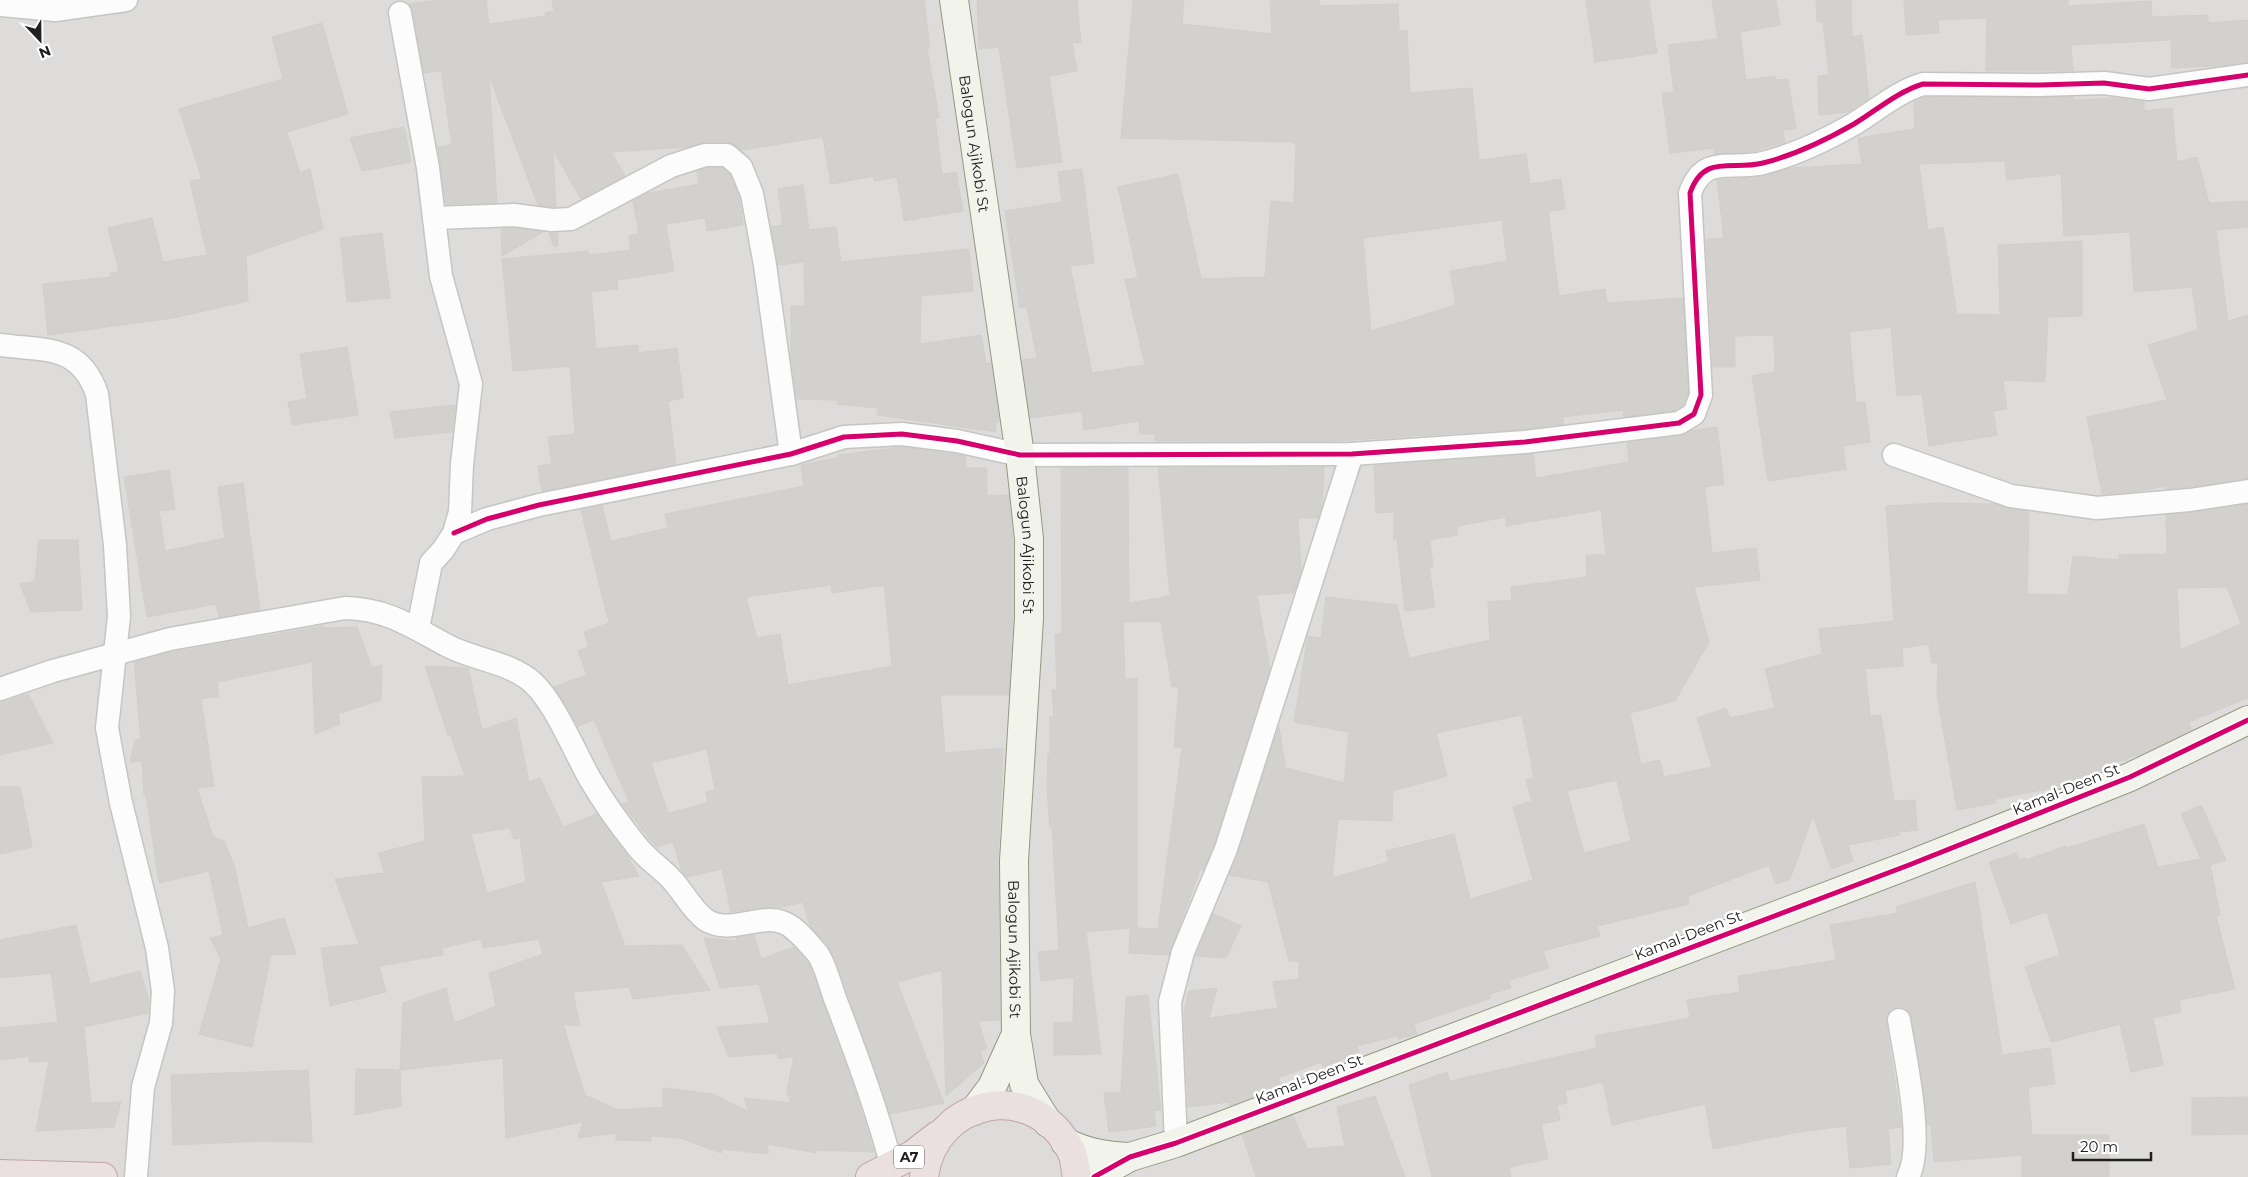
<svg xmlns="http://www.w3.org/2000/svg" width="2248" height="1177" viewBox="0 0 2248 1177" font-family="Montserrat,sans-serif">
  <rect width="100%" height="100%" fill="#eeede9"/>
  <rect fill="#dddcda" x="0" y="0" width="2248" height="1177"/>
  <g fill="#d3d1ce" stroke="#d1cfca" fill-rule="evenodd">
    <path d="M 438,0 L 486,0 L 489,24 L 546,16 L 545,13 L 554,11 L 552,0 L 924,0 L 930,48 L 927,48 L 939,118 L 935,118 L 942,174 L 956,172 L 963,211 L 904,221 L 897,177 L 874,181 L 874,176 L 831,184 L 823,137 L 742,150 L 728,142 L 705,142 L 688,147 L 611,152 L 625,176 L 581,199 L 553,150 L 556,207 L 538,205 L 489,76 L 497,203 L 446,204 L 438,147 L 452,145 L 441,71 L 424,73 L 413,11 L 409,4 Z"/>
    <path d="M 977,0 L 1077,0 L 1081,42 L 1072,43 L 1077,71 L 1049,76 L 1062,162 L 1017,168 L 999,47 L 979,49 Z"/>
    <path d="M 1133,0 L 1184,0 L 1182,24 L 1272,34 L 1270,1 L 1319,0 L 1319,6 L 1398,4 L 1399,31 L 1407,30 L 1410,93 L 1472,88 L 1479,160 L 1526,154 L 1530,184 L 1561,179 L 1565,209 L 1548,211 L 1559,296 L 1605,289 L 1607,303 L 1683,298 L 1688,393 L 1683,405 L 1675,410 L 1624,417 L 1623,410 L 1562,417 L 1564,424 L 1524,429 L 1334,441 L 1155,441 L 1155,434 L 1140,434 L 1139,421 L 1084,430 L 1082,411 L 1030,418 L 1022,360 L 1037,358 L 1027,307 L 1020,308 L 1005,211 L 1062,202 L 1058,172 L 1082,169 L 1094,263 L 1070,266 L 1092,373 L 1145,365 L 1125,280 L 1138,277 L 1118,187 L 1178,174 L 1201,279 L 1265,277 L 1271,201 L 1294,203 L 1296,144 L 1293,142 L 1121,138 ZM 1502,220 L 1507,261 L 1450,271 L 1456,305 L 1371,331 L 1363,238 Z"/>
    <path d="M 1586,0 L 1649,0 L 1657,53 L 1595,62 Z"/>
    <path d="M 1712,0 L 1776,0 L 1780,25 L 1740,32 L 1746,80 L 1775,76 L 1776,80 L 1788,79 L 1796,129 L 1783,130 L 1785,142 L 1750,152 L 1714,154 L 1714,148 L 1670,153 L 1662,93 L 1674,92 L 1668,45 L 1718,39 Z"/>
    <path d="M 1816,0 L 1851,0 L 1852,37 L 1862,35 L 1869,99 L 1848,112 L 1819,115 L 1818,76 L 1829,75 L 1823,22 L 1817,22 Z"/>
    <path d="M 1904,0 L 2068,0 L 2068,6 L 2151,1 L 2152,17 L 2208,15 L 2208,23 L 2248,20 L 2248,62 L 2216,66 L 2172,68 L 2171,40 L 2071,45 L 2073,71 L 1986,71 L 1987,18 L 1938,20 L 1939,33 L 1906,35 Z"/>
    <path d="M 322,23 L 348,114 L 287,132 L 300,173 L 310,169 L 323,229 L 246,256 L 248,301 L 173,318 L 48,335 L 43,284 L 111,277 L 111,273 L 119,272 L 108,228 L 152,218 L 163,262 L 207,255 L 190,181 L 202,179 L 179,109 L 283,79 L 272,37 Z"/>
    <path d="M 1936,97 L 2074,97 L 2075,100 L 2115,98 L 2144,102 L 2144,111 L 2172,108 L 2177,162 L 2197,157 L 2209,203 L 2248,201 L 2248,227 L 2216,230 L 2228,321 L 2248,315 L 2248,478 L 2188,487 L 2166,489 L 2166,486 L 2141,491 L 2102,494 L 2087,417 L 2167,400 L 2148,345 L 2198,330 L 2192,287 L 2134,292 L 2130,232 L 2064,236 L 2061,174 L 2007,180 L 2005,161 L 1919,164 L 1928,230 L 1943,227 L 1957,314 L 2000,315 L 1998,245 L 2082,241 L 2082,316 L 2048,317 L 2045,382 L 2003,380 L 2007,409 L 1993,411 L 1997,435 L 1929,446 L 1922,394 L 1897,396 L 1891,327 L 1849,332 L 1856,403 L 1865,402 L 1870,442 L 1843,446 L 1846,469 L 1768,481 L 1752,376 L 1775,372 L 1774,335 L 1735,336 L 1735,367 L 1713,367 L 1706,239 L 1724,238 L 1717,180 L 1754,178 L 1792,168 L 1862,164 L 1858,138 L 1915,129 L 1914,102 L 1923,98 Z"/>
    <path d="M 404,127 L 411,162 L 362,171 L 350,138 Z"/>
    <path d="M 707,168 L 722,168 L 730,175 L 739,196 L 743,225 L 707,231 L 705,218 L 666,224 L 674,271 L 617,280 L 618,289 L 591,292 L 596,349 L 638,345 L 638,353 L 677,348 L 683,398 L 668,401 L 676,464 L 542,491 L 538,466 L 552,464 L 548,437 L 575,434 L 570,366 L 513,371 L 502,259 L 588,251 L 589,255 L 631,250 L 629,236 L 639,234 L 633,201 L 649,193 L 699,184 L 697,171 Z"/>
    <path d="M 803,185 L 809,230 L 836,227 L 841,262 L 969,249 L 973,291 L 921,296 L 920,344 L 981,335 L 986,364 L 991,363 L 999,422 L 995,422 L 996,432 L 877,415 L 878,408 L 837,404 L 837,400 L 797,399 L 791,357 L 791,306 L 805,306 L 804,262 L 778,265 L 771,227 L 783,225 L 778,189 Z"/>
    <path d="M 513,228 L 543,232 L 502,256 L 501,229 Z"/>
    <path d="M 382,233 L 390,298 L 347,302 L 340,238 Z"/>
    <path d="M 549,233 L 558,233 L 558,246 L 554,247 Z"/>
    <path d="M 347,347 L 358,415 L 292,425 L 288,402 L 307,399 L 300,354 Z"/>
    <path d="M 455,405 L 452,432 L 395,438 L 390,412 Z"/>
    <path d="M 1717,427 L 1724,484 L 1705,487 L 1712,553 L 1756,548 L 1760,580 L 1694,587 L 1709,642 L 1675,701 L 1630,713 L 1641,764 L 1660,760 L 1664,777 L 1712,767 L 1697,718 L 1726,708 L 1730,718 L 1775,708 L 1765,669 L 1822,654 L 1819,629 L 1894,621 L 1886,506 L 1937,503 L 1994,504 L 2029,512 L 2027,594 L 2068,595 L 2073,556 L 2119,560 L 2119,555 L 2167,554 L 2166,515 L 2248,504 L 2248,698 L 2189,722 L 2191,730 L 2142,754 L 2127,758 L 2128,760 L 2104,763 L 2105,770 L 2080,780 L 2067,782 L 2067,785 L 1996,799 L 1996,803 L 1957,810 L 1937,694 L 1938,663 L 1932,663 L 1929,644 L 1902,648 L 1903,666 L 1865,669 L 1870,716 L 1881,715 L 1894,801 L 1915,800 L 1917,830 L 1899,832 L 1900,835 L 1848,845 L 1853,861 L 1831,869 L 1813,815 L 1790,879 L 1776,884 L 1769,865 L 1688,896 L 1689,904 L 1597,926 L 1600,936 L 1543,951 L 1549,968 L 1509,980 L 1511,988 L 1490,994 L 1491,998 L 1414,1024 L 1417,1034 L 1398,1039 L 1397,1036 L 1357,1046 L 1359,1053 L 1323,1067 L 1321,1062 L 1278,1078 L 1282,1086 L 1230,1106 L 1229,1102 L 1188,1107 L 1184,1011 L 1189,991 L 1217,988 L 1209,1018 L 1278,1008 L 1273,982 L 1299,979 L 1299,961 L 1289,961 L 1268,882 L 1229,875 L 1279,727 L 1286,770 L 1286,768 L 1344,783 L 1349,732 L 1294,722 L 1308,636 L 1321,638 L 1326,597 L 1397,605 L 1409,658 L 1490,640 L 1488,602 L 1512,600 L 1511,587 L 1587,577 L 1586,555 L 1606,555 L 1601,510 L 1506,526 L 1506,517 L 1457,526 L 1457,535 L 1430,540 L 1433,567 L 1429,567 L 1435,607 L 1405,611 L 1397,539 L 1394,539 L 1394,512 L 1376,513 L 1374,466 L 1533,454 L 1536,478 L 1629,462 L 1627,443 L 1681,436 L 1690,431 ZM 2227,587 L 2241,624 L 2180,650 L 2177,588 ZM 1522,715 L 1534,778 L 1526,780 L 1532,801 L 1513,807 L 1533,880 L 1470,899 L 1454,834 L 1386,851 L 1389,862 L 1332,878 L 1338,819 L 1392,821 L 1393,791 L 1447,776 L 1436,733 ZM 1617,780 L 1631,841 L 1584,853 L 1567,791 Z"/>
    <path d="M 902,447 L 965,456 L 966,468 L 987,468 L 987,496 L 1009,495 L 1013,540 L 1013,618 L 1009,695 L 940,695 L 945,753 L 1003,748 L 998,861 L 1000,1020 L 978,1021 L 987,1048 L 980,1052 L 984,1063 L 946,1096 L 942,970 L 897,982 L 944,1103 L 890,1114 L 835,958 L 827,944 L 810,926 L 803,902 L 778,908 L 762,907 L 731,912 L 722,869 L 687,877 L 682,872 L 673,842 L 656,847 L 622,804 L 629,802 L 594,720 L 578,726 L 554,687 L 587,675 L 578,651 L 589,647 L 584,632 L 609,623 L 581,510 L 602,506 L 611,541 L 668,528 L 665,514 L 804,486 L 801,465 L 838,458 L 838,455 ZM 831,585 L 832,593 L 884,585 L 892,666 L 788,685 L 780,634 L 757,638 L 746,597 ZM 707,749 L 715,790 L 706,792 L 708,803 L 668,813 L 651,763 Z"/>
    <path d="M 1324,467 L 1322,504 L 1318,518 L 1298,518 L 1301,571 L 1294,593 L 1257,595 L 1270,669 L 1214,844 L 1203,871 L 1200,870 L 1169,955 L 1129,953 L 1130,928 L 1086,932 L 1101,1054 L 1054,1055 L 1054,1023 L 1073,1022 L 1074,977 L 1041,981 L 1038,952 L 1059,950 L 1052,826 L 1050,827 L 1047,787 L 1048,754 L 1050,754 L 1050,717 L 1054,717 L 1052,690 L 1057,690 L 1055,634 L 1062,634 L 1061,468 L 1128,468 L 1129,603 L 1170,596 L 1158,468 ZM 1161,621 L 1172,687 L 1179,686 L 1174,747 L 1182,748 L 1158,929 L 1137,928 L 1137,678 L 1125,680 L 1123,622 Z"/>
    <path d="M 169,470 L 175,509 L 159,511 L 165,551 L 225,538 L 218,487 L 243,483 L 260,610 L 219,617 L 216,604 L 147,617 L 124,477 Z"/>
    <path d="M 39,540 L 78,540 L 82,610 L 31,612 L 20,584 L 35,581 Z"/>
    <path d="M 324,626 L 325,628 L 357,627 L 372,668 L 382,665 L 381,700 L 338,714 L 340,724 L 315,734 L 312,662 L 217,682 L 219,696 L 201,699 L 214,786 L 197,788 L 213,837 L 224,841 L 234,865 L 248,928 L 284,918 L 296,954 L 271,955 L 252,1047 L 199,1034 L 221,959 L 210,938 L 223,935 L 209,871 L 159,883 L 146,795 L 144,795 L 142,761 L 130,762 L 135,740 L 141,739 L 134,662 L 173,652 Z"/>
    <path d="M 425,666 L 468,668 L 482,730 L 516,718 L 529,782 L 540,778 L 563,827 L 597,814 L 627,855 L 639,876 L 601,882 L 625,946 L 682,945 L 710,990 L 633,999 L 629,987 L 573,992 L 580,1026 L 563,1024 L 585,1095 L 618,1110 L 663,1107 L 663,1088 L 713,1094 L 749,1112 L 744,1098 L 791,1103 L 787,1091 L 794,1056 L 779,1059 L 777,1053 L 729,1057 L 717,1027 L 770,1023 L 759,984 L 720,988 L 704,938 L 737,941 L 736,938 L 754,935 L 761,959 L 794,947 L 809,964 L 854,1088 L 874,1152 L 816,1150 L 816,1153 L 768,1144 L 768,1154 L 722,1149 L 721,1153 L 680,1138 L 651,1136 L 651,1141 L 616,1140 L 616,1133 L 578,1138 L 583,1122 L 506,1138 L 503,1058 L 400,1070 L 403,1003 L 446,988 L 454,1023 L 496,1006 L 489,973 L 543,954 L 539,939 L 483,948 L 481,939 L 442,948 L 443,955 L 379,966 L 386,992 L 330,1006 L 321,948 L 359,944 L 335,879 L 384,873 L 379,853 L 425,841 L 422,777 L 465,776 L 450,734 L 448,735 ZM 510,828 L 514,839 L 520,838 L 526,882 L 487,893 L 471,834 Z"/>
    <path d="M 28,694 L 53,743 L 0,755 L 0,703 Z"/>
    <path d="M 0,787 L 20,787 L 32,847 L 0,854 Z"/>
    <path d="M 2201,805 L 2226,860 L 2210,865 L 2220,915 L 2216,916 L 2235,989 L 2179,1000 L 2181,1012 L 2153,1018 L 2163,1065 L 2131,1072 L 2120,1024 L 2051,1042 L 2025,967 L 2060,955 L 2047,912 L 2011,924 L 1989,862 L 2016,853 L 2018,860 L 2025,858 L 2026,860 L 2066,846 L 2067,848 L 2144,824 L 2158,867 L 2201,859 L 2181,814 Z"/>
    <path d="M 1975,882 L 2002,1055 L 2050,1048 L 2055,1084 L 2028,1087 L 2032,1135 L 2109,1135 L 2109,1177 L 2022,1177 L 2022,1155 L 1934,1162 L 1931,1124 L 1927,1125 L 1912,1018 L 1909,1011 L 1897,1007 L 1890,1010 L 1886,1022 L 1901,1124 L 1901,1127 L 1888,1129 L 1891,1164 L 1850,1168 L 1846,1126 L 1804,1131 L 1713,1149 L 1705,1104 L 1612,1125 L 1603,1082 L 1565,1091 L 1567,1103 L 1557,1105 L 1560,1120 L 1541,1124 L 1548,1159 L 1509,1167 L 1511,1177 L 1432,1177 L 1409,1085 L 1447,1072 L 1450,1081 L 1597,1048 L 1595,1036 L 1690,1018 L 1687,1000 L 1740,992 L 1738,976 L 1836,960 L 1830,925 L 1898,913 L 1896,907 Z"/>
    <path d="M 1213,914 L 1241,926 L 1226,958 L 1196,956 Z"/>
    <path d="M 76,925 L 90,984 L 140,971 L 149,1000 L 148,1013 L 84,1027 L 91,1103 L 121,1102 L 114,1127 L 36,1131 L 49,1061 L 29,1062 L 29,1056 L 0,1060 L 0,1028 L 58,1022 L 51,973 L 0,978 L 0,940 Z"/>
    <path d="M 1148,995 L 1161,1110 L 1154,1111 L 1156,1126 L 1109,1132 L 1104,1093 L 1121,1093 L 1126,997 Z"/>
    <path d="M 356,1069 L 400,1070 L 401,1106 L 355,1115 Z"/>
    <path d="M 308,1070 L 312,1142 L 263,1141 L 173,1145 L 171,1075 Z"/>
    <path d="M 1375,1096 L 1405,1177 L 1256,1177 L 1242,1134 L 1293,1115 L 1307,1149 L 1345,1146 L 1337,1107 Z"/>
    <path d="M 2248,1097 L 2248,1134 L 2192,1135 L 2192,1098 Z"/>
  </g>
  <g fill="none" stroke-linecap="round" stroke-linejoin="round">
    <defs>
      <g id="street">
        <path d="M 0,5 L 55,10 L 126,0"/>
        <path d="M 400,13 L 428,168 L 441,276 L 471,384 L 462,464 L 460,512 L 454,533 L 443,550 L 431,563 L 418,628"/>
        <path d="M 434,218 L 514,215 L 552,220 L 571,219 L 671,166 L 705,155 L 727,155 L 741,167 L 752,194 L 765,265 L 791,454"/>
        <path d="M 0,345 C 45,351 80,344 97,394 L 115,545 L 119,616 L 107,728 L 121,803 L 157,948 L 163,991 L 161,1023 L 143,1087 L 136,1177"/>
        <path d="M 1894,455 L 2011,496 L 2097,508 L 2190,500 L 2248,491"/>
        <path d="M 454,533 L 487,519 L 539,505 L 791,454 L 844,437 L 902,434 L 957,441 L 1020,455 L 1352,454 L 1525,442 L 1679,423 L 1694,414 L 1701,395 L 1690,193 C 1704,153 1732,171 1763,163 C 1795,155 1826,140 1854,124 C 1877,110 1897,92 1923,84 L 2040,85 L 2104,83 L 2149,89 L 2248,75"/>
        <path d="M 0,689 L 53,671 L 170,639 L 345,608 C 388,609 412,627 448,646 C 473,659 503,661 527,678 C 552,695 574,751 590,779 C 603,801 620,825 636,845 C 646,859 662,868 673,881 C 684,893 692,910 706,920 C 730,935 758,914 782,922 C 795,926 808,943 817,953 C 826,965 830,986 836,1001 C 857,1056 877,1110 892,1167"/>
        <path d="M 1899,1020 C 1905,1057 1925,1146 1908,1177"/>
        <path d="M 1176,1143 L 1170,1002 L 1183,952 L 1226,849 L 1352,454"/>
      </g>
      <g id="secondary">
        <path id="s1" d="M 954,0 L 1020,455 L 1029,539 L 1029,618 L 1014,861 L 1016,1034 L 1024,1084 L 1048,1123"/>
        <path d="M 974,1111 L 992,1087 L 1016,1034"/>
        <path d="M 1065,1142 C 1087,1153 1106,1156 1130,1157"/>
        <path d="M 1094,1177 L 1130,1157 L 1176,1143 L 1909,865 L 2130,777 L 2248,720"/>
      </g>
      <g id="highway">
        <path d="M 0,1174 L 103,1177"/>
        <path d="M 870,1177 L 912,1155 L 938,1135"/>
        <path d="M 924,1177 C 934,1097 1035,1078 1071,1151 C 1075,1158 1075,1169 1077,1177"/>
      </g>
    </defs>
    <use href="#street" stroke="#c5c5c3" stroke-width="25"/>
    <use href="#secondary" stroke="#949881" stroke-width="30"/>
    <use href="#highway" stroke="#c2a2a8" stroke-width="30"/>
    <use href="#street" stroke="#fcfcfc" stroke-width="22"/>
    <use href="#secondary" stroke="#f2f4ec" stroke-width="28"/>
    <use href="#highway" stroke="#ebe0e0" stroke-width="28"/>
    <defs>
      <g id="cycleway">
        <path d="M 454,533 L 487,519 L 539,505 L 791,454 L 844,437 L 902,434 L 957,441 L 1020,455 L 1352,454 L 1525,442 L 1679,423 L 1694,414 L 1701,395 L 1690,193 C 1704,153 1732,171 1763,163 C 1795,155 1826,140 1854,124 C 1877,110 1897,92 1923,84 L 2040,85 L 2104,83 L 2149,89 L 2248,75"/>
        <path d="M 1094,1177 L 1130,1157 L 1176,1143 L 1909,865 L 2130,777 L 2248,720"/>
      </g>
    </defs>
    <use href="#cycleway" stroke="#fff" stroke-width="8"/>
    <use href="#cycleway" stroke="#d6006c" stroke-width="5"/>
  </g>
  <g text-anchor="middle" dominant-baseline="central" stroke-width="5" stroke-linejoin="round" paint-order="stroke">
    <rect fill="#fff" stroke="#636363" stroke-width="1" x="894" y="1145.5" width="30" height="23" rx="4"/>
    <g font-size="14" font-weight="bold" fill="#202020">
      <text x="909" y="1157">A7</text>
    </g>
    <g font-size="15" fill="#202020" stroke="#fff">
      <text stroke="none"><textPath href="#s1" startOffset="145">Balogun Ajikobi St</textPath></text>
      <text stroke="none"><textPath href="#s1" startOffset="550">Balogun Ajikobi St</textPath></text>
      <text transform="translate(2066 789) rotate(-22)">Kamal-Deen St</text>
      <text transform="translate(1688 935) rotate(-21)">Kamal-Deen St</text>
      <text stroke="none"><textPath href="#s1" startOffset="955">Balogun Ajikobi St</textPath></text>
      <text transform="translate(1309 1079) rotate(-21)">Kamal-Deen St</text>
    </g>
  </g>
  <g transform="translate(40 40) rotate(158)" stroke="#ffffff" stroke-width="4" paint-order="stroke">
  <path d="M0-4L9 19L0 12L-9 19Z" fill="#202020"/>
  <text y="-8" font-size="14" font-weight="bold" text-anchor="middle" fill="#202020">N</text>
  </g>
  <path d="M2073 1152v8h78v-8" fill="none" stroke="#202020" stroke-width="2.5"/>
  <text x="2080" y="1152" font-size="15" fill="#202020" stroke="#ffffff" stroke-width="4" paint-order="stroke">20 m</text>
</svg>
